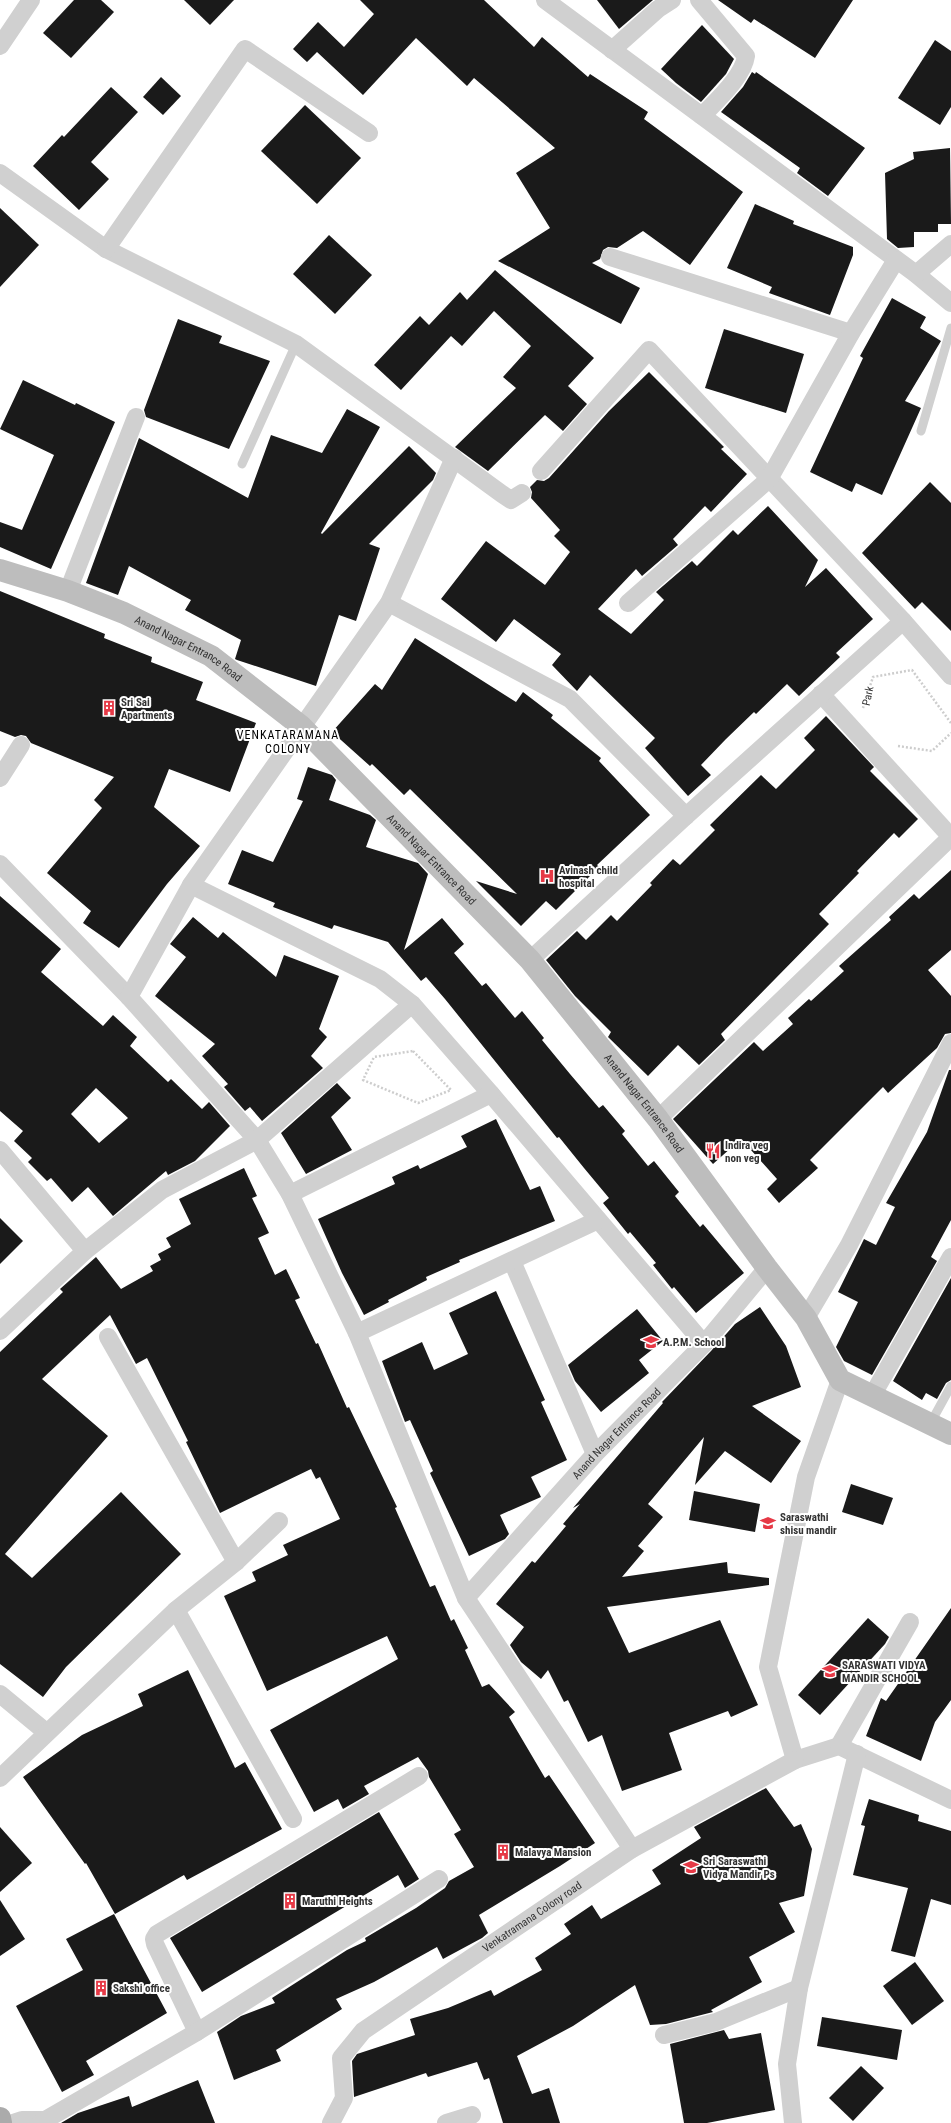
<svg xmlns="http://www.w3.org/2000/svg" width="951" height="2123" viewBox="0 0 951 2123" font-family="'Roboto Condensed',sans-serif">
  <rect width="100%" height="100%" fill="#fff"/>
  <g fill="#1a1a1a" fill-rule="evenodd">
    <path d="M 74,0 L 101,0 L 114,12 L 71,58 L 43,33 Z"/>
    <path d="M 184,0 L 234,0 L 210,25 Z"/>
    <path d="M 360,0 L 484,0 L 534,47 L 542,37 L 588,77 L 590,74 L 648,112 L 644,119 L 743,192 L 690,265 L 643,231 L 617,248 L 608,247 L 603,250 L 600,259 L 592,263 L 640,288 L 621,324 L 498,261 L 550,228 L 516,173 L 555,148 L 474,78 L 467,86 L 416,38 L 363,95 L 317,52 L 307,62 L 293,49 L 318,22 L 344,47 L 374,14 Z"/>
    <path d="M 597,0 L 653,0 L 619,29 Z"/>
    <path d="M 718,0 L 853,0 L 815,58 L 754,19 L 751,23 Z"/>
    <path d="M 702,25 L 734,59 L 726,74 L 701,102 L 676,83 L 661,69 Z"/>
    <path d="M 935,40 L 951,51 L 951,107 L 940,125 L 898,98 Z"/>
    <path d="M 752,72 L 755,74 L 756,72 L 865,148 L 828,196 L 797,173 L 800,168 L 721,112 L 743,87 Z"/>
    <path d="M 161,77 L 181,96 L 163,115 L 143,97 Z"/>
    <path d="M 111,87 L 138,112 L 91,162 L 109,179 L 79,210 L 33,166 L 62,135 L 64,137 Z"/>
    <path d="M 305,105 L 361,158 L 317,204 L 261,151 Z"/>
    <path d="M 950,148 L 951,224 L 938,224 L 938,232 L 914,232 L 914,247 L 898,248 L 887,239 L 885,173 L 914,159 L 913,152 Z"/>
    <path d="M 755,204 L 794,221 L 793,224 L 853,247 L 853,255 L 830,315 L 769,293 L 772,287 L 727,268 Z"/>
    <path d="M 0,208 L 39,245 L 0,287 Z"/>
    <path d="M 329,235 L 372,275 L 335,314 L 293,274 Z"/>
    <path d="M 495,270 L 594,358 L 568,386 L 587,404 L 563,431 L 545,415 L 488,471 L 455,447 L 516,388 L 503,377 L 531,346 L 494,311 L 462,346 L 451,336 L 401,390 L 374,365 L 420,316 L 429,325 L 460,292 L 467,300 Z"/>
    <path d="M 892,298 L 926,317 L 920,328 L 941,341 L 905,401 L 921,408 L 882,495 L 856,483 L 852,492 L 810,472 L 863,358 L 860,356 Z"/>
    <path d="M 178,319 L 222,336 L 219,343 L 270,361 L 229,449 L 146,417 L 144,410 Z"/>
    <path d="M 724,329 L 804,354 L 786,413 L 705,388 Z"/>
    <path d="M 649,372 L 724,447 L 721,449 L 747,474 L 711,512 L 705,506 L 673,539 L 678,545 L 642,576 L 636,569 L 598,609 L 631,634 L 664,600 L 656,592 L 692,561 L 697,566 L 733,530 L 738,535 L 768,506 L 818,560 L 805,587 L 826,568 L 873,619 L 836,653 L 840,657 L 799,696 L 787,684 L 756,714 L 754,712 L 726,739 L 701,765 L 711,775 L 688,796 L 645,748 L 655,738 L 590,675 L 577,691 L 552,665 L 561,654 L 514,619 L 496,642 L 441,599 L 486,541 L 545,585 L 570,552 L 554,536 L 560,530 L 531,498 L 532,492 L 530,487 L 537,480 L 544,481 L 549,478 L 609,411 Z"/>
    <path d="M 23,380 L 75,405 L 76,403 L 115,422 L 51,569 L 0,547 L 0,522 L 22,530 L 54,455 L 0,429 Z"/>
    <path d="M 347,409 L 380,427 L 321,533 L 322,534 L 409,446 L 436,473 L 433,480 L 369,544 L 380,548 L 356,621 L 339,615 L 316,686 L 237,660 L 235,659 L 241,640 L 185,610 L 191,600 L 129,566 L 118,595 L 86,583 L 139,438 L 248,498 L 271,435 L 322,453 Z"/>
    <path d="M 930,482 L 951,503 L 951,631 L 922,602 L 915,609 L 862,553 Z"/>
    <path d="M 0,591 L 105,634 L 104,638 L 152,657 L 151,662 L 203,682 L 196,700 L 256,723 L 230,792 L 169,769 L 154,807 L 200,846 L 167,884 L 119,948 L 83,923 L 91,911 L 47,873 L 102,808 L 94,800 L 114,777 L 31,743 L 26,736 L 21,735 L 15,737 L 0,731 Z"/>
    <path d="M 415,638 L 516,702 L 523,692 L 553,715 L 551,718 L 601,758 L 599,761 L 650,815 L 597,865 L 599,867 L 556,910 L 546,901 L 521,926 L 476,881 L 517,894 L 410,789 L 404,795 L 372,764 L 370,766 L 332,732 L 375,684 L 382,690 Z"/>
    <path d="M 826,716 L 874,767 L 870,771 L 918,819 L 899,838 L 894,833 L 857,871 L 859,873 L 819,914 L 829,924 L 721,1034 L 725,1040 L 699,1065 L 678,1045 L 648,1076 L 608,1037 L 611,1032 L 575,996 L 546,960 L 577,931 L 586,940 L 611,915 L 617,921 L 652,885 L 650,883 L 673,859 L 680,865 L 715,830 L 710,825 L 761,775 L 776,789 L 815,750 L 804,738 Z"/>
    <path d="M 308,767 L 332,775 L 336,780 L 329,800 L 370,815 L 376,820 L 366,847 L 418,863 L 428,874 L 404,950 L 442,918 L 464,944 L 454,953 L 482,986 L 486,983 L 515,1018 L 522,1011 L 544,1038 L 542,1040 L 570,1074 L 599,1108 L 603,1105 L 625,1131 L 622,1134 L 648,1166 L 654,1161 L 679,1192 L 675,1196 L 700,1227 L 703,1224 L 744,1273 L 696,1313 L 674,1287 L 672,1289 L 653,1265 L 656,1263 L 630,1232 L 628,1234 L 603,1203 L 609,1198 L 584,1168 L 559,1137 L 557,1138 L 445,999 L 426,977 L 421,981 L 388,942 L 334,925 L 332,929 L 273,907 L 275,903 L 228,884 L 242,850 L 273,862 L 303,801 L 297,799 Z"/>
    <path d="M 951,870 L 951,950 L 928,970 L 951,996 L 951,1033 L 945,1034 L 937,1048 L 888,1093 L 883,1087 L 810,1160 L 818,1168 L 779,1203 L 767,1189 L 777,1179 L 741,1139 L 713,1164 L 673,1119 L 754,1042 L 763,1051 L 793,1024 L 788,1018 L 809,999 L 811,1001 L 844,971 L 839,966 L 891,920 L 889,917 L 914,894 L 919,899 Z"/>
    <path d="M 0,896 L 61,949 L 41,972 L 103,1026 L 113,1015 L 137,1037 L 130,1046 L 168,1082 L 171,1079 L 202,1109 L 209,1102 L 230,1126 L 195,1161 L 168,1175 L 166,1171 L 113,1216 L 88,1187 L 72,1202 L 51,1178 L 47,1181 L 28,1162 L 32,1158 L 14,1141 L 23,1131 L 0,1111 ZM 96,1088 L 128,1118 L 99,1143 L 71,1114 Z"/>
    <path d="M 193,917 L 218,938 L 223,932 L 276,977 L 284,955 L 339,976 L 319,1029 L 327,1037 L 311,1056 L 323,1068 L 262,1121 L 250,1107 L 245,1111 L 224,1087 L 228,1084 L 202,1056 L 215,1044 L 155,996 L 186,957 L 170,944 Z"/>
    <path d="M 949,1070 L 951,1070 L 951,1220 L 931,1257 L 937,1261 L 872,1375 L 844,1361 L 836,1347 L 858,1302 L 838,1292 L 864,1239 L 876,1245 L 895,1207 L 886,1203 L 927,1132 Z"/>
    <path d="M 337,1083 L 351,1098 L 331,1117 L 352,1150 L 306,1174 L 281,1133 Z"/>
    <path d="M 496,1119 L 530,1190 L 540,1186 L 555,1221 L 459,1260 L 460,1262 L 426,1277 L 427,1280 L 388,1300 L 389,1302 L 364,1315 L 342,1273 L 318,1219 L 395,1184 L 392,1177 L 418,1165 L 420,1169 L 467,1147 L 461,1136 Z"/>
    <path d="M 244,1168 L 257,1196 L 252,1198 L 269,1233 L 258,1238 L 275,1275 L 286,1269 L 300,1298 L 295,1300 L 316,1344 L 318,1343 L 347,1408 L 349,1407 L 397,1507 L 395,1508 L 430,1587 L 435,1585 L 451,1621 L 454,1619 L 468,1648 L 465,1650 L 482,1687 L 489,1684 L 515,1712 L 509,1717 L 545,1778 L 549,1775 L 595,1843 L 560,1866 L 479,1915 L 488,1933 L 482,1938 L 443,1959 L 437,1947 L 374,1982 L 336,1999 L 342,2009 L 276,2050 L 281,2061 L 234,2080 L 217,2032 L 241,2016 L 275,2003 L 272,1998 L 347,1950 L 366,1941 L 365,1938 L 416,1908 L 445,1888 L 449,1881 L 474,1867 L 454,1834 L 461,1830 L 429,1777 L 428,1771 L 418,1757 L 364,1786 L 369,1794 L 343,1809 L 338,1799 L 314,1812 L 270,1730 L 398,1659 L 387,1636 L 267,1691 L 224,1596 L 256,1581 L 252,1572 L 288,1555 L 283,1545 L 340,1519 L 320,1477 L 316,1479 L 311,1469 L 220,1513 L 186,1442 L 188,1441 L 147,1358 L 136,1364 L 110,1315 L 42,1379 L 108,1436 L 5,1554 L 32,1578 L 121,1492 L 181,1554 L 66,1667 L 43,1697 L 0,1664 L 0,1352 L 63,1292 L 60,1289 L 96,1257 L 121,1289 L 153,1271 L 150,1266 L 161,1260 L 158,1254 L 171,1247 L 166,1238 L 191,1224 L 179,1199 Z"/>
    <path d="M 0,1218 L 23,1241 L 0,1264 Z"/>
    <path d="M 951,1278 L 951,1380 L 946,1383 L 937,1399 L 926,1393 L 922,1400 L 893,1381 Z"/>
    <path d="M 496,1291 L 545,1400 L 541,1402 L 567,1460 L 531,1477 L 541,1497 L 500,1515 L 509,1534 L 505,1539 L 469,1556 L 430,1473 L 433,1471 L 410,1420 L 405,1422 L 382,1361 L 422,1342 L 434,1370 L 468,1354 L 449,1313 Z"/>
    <path d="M 760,1307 L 786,1346 L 801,1387 L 752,1406 L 801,1441 L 771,1483 L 725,1451 L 695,1485 L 704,1437 L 648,1504 L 663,1517 L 638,1546 L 644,1551 L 622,1577 L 727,1562 L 728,1573 L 769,1578 L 769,1585 L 607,1607 L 629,1653 L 720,1620 L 758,1705 L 731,1717 L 728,1711 L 669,1733 L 682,1770 L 622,1791 L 602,1735 L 588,1742 L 568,1700 L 564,1702 L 548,1670 L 541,1679 L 521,1662 L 510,1645 L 524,1627 L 496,1604 L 532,1561 L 535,1563 L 566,1526 L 563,1524 L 580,1504 L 573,1508 L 663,1403 L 662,1402 L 711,1351 L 735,1324 Z"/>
    <path d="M 637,1309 L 663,1341 L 639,1360 L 649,1373 L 601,1412 L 575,1381 L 568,1365 Z"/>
    <path d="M 851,1484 L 893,1498 L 883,1525 L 842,1512 Z"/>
    <path d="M 694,1491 L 760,1504 L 755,1532 L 689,1520 Z"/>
    <path d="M 951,1608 L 951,1700 L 935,1722 L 921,1761 L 866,1736 L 881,1698 L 886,1701 Z"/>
    <path d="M 868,1618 L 889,1637 L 885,1644 L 820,1715 L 798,1695 Z"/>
    <path d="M 188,1670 L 235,1768 L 245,1762 L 282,1829 L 187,1880 L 184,1875 L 115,1914 L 86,1863 L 85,1864 L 23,1777 L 82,1735 L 143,1706 L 138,1694 Z"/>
    <path d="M 766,1788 L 794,1827 L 801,1824 L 812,1849 L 804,1896 L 779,1903 L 795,1932 L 749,1957 L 762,1982 L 711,2010 L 713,2012 L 666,2024 L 650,2025 L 635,1985 L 573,2026 L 517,2056 L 532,2094 L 549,2088 L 560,2123 L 503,2123 L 489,2078 L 484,2080 L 477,2062 L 428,2077 L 426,2073 L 354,2097 L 352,2061 L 357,2054 L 415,2035 L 410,2019 L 448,2008 L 491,1990 L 494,1996 L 542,1970 L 535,1958 L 571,1934 L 564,1924 L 592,1905 L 601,1919 L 661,1884 L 652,1870 L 701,1838 L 694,1827 Z"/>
    <path d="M 869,1799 L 919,1815 L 918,1821 L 951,1831 L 951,1905 L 931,1899 L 915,1957 L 891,1951 L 908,1888 L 853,1875 L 865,1826 L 861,1825 Z"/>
    <path d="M 379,1812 L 419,1879 L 405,1888 L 398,1875 L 202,1992 L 170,1938 Z"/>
    <path d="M 0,1827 L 32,1863 L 0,1892 Z"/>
    <path d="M 0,1900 L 25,1939 L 0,1956 Z"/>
    <path d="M 114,1914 L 167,2013 L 86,2061 L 94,2075 L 62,2092 L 16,2006 L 83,1970 L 66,1939 Z"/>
    <path d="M 915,1962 L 944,2001 L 912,2025 L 883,1986 Z"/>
    <path d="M 822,2017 L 902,2030 L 897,2060 L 817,2046 Z"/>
    <path d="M 724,2030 L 729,2039 L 761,2033 L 775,2110 L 707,2123 L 684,2123 L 670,2044 Z"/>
    <path d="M 861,2066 L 884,2088 L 853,2121 L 829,2098 Z"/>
    <path d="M 198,2080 L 215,2123 L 61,2123 L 78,2113 L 129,2096 L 132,2107 Z"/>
  </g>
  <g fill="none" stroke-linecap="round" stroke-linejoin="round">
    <g stroke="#cdcdcd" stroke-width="2.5" stroke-dasharray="2 2" stroke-linecap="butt">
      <path d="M 863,708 L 873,677 L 912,670 L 951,723"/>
      <path d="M 898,746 L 932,751 L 951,733"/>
      <path d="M 413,1051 L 451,1090 L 418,1103 L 363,1080 L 374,1057 Z"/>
    </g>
    <g stroke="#d0d0d0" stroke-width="9">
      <path d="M 921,431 L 951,328"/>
      <path d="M 242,464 L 296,344"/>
      <path d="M 930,1424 L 951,1386"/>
    </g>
    <g stroke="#d0d0d0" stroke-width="18">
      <path d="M 545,0 L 916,274 L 951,303"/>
      <path d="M 699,0 L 746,56 C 743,77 716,101 702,116"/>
      <path d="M 0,46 L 31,0"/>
      <path d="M 612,50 L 658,9 L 672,0"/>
      <path d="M 0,173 L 106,249 L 296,344 L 502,494 L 511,500 L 522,493"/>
      <path d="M 106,249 L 245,49 L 369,133"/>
      <path d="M 610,257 L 851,333"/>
      <path d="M 916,274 L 951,244"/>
      <path d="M 541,471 L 649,350 L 903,621 L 951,676"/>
      <path d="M 68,591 L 136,417"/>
      <path d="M 389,603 L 570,699 L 686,816"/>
      <path d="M 628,603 L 769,479 L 851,333 L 896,260"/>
      <path d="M 821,694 L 951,837"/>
      <path d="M 0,778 L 21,745"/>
      <path d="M 0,864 L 129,997 L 257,1140 L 290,1194 L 357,1333 L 466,1598 L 632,1849"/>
      <path d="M 191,885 L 380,979 L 412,1004 L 491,1094 L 704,1344"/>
      <path d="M 530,960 L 686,816 L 903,621"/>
      <path d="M 129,997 L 191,885 L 389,603 L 454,458"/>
      <path d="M 658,1119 L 951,837"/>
      <path d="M 0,1150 L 85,1251"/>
      <path d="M 290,1194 L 491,1094"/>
      <path d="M 512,1261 L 595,1454"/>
      <path d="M 806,1318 L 849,1245 L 951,1043"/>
      <path d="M 0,1331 L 85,1251 L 162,1190 L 257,1140 L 412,1004"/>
      <path d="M 357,1333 L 598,1220"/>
      <path d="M 108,1337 L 236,1562"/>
      <path d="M 840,1380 L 806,1477 L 768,1667 L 795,1760 L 839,1746 L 951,1800"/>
      <path d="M 872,1396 L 951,1257"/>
      <path id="s1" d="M 466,1598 L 595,1454 L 704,1344 L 767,1268"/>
      <path d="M 176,1610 L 293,1819"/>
      <path d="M 0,1694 L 46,1732"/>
      <path d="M 839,1746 L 910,1622"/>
      <path d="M 0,1778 L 176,1610 L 236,1562 L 279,1521"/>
      <path d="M 197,2032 L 155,1944 L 154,1939 L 157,1934 L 419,1776"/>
      <path d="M 664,2035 L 716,2022 L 799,1988"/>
      <path d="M 13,2123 L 22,2120 L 44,2120"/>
      <path d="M 40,2123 L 197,2032 L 439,1879"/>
      <path id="s2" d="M 331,2123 L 344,2098 L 341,2058 L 363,2031 L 632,1849 L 795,1760"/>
      <path d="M 446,2123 L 472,2115"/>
      <path d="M 793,2123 L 787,2064 L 799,1988 L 857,1754"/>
    </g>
    <path stroke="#bdbdbd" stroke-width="22" id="s3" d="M 0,570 L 68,591 L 124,613 L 211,656 L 301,726 L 530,960 L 658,1119 L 767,1268 L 806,1318 L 840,1380 L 951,1434"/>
    <path stroke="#ababab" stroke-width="22" d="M 0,2118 L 1,2123"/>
  </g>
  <defs>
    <symbol id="building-bare" viewBox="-9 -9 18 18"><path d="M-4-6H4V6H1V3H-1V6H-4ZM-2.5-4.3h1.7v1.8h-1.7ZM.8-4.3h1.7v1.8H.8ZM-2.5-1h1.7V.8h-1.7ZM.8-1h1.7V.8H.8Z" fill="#e63946" stroke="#fff" stroke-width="2.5" paint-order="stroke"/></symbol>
    <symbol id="hospital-bare" viewBox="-9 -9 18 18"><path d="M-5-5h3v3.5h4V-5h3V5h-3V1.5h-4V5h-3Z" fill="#e63946" stroke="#fff" stroke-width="2.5" paint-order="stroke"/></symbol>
    <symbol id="restaurant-bare" viewBox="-9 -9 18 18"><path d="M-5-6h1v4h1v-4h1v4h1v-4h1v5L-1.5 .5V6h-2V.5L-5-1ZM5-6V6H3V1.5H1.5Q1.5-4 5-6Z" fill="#e63946" stroke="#fff" stroke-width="2.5" paint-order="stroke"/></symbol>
    <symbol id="university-bare" viewBox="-9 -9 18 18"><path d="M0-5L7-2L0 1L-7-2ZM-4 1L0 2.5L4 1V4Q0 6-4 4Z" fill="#e63946" stroke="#fff" stroke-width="2.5" paint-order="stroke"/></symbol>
  </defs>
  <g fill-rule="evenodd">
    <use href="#building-bare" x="98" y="697" width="22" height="22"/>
    <use href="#hospital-bare" x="536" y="865" width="22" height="22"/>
    <use href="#restaurant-bare" x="702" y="1140" width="22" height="22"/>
    <use href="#university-bare" x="640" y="1331" width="22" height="22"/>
    <use href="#university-bare" x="757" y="1512" width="22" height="22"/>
    <use href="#university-bare" x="819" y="1660" width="22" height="22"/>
    <use href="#building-bare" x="492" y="1841" width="22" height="22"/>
    <use href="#university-bare" x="680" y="1856" width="22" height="22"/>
    <use href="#building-bare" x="279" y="1890" width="22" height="22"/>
    <use href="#building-bare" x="90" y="1977" width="22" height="22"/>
  </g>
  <g text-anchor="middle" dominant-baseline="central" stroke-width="4" stroke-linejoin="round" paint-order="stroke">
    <g font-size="11" fill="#333" stroke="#fff">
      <text stroke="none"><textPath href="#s3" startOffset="205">Anand Nagar Entrance Road</textPath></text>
      <text transform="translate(868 696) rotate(-78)">Park</text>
      <text stroke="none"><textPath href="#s3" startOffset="529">Anand Nagar Entrance Road</textPath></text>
      <text stroke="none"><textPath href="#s3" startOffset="853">Anand Nagar Entrance Road</textPath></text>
      <text stroke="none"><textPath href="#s1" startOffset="223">Anand Nagar Entrance Road</textPath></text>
      <text stroke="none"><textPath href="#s2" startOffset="307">Venkatramana Colony road</textPath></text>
    </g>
    <g font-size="11" font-weight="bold" fill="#333" stroke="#fff" text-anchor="start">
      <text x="121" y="702">Sri Sai<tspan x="121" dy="13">Apartments</tspan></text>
      <text x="559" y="870">Avinash child<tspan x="559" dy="13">hospital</tspan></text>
      <text x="725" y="1145">Indira veg<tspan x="725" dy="13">non veg</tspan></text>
      <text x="663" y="1342">A.P.M. School</text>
      <text x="780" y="1517">Saraswathi<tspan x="780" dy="13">shisu mandir</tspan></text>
      <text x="842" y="1665">SARASWATI VIDYA<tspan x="842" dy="13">MANDIR SCHOOL</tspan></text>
      <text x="515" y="1852">Malavya Mansion</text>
      <text x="703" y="1861">Sri Saraswathi<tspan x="703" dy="13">Vidya Mandir Ps</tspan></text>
      <text x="302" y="1901">Maruthi Heights</text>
      <text x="113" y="1988">Sakshi office</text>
    </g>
    <g font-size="12" letter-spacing="1" fill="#000" stroke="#fff">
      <text x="288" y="735">VENKATARAMANA<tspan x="288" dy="14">COLONY</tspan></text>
    </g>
  </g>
</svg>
